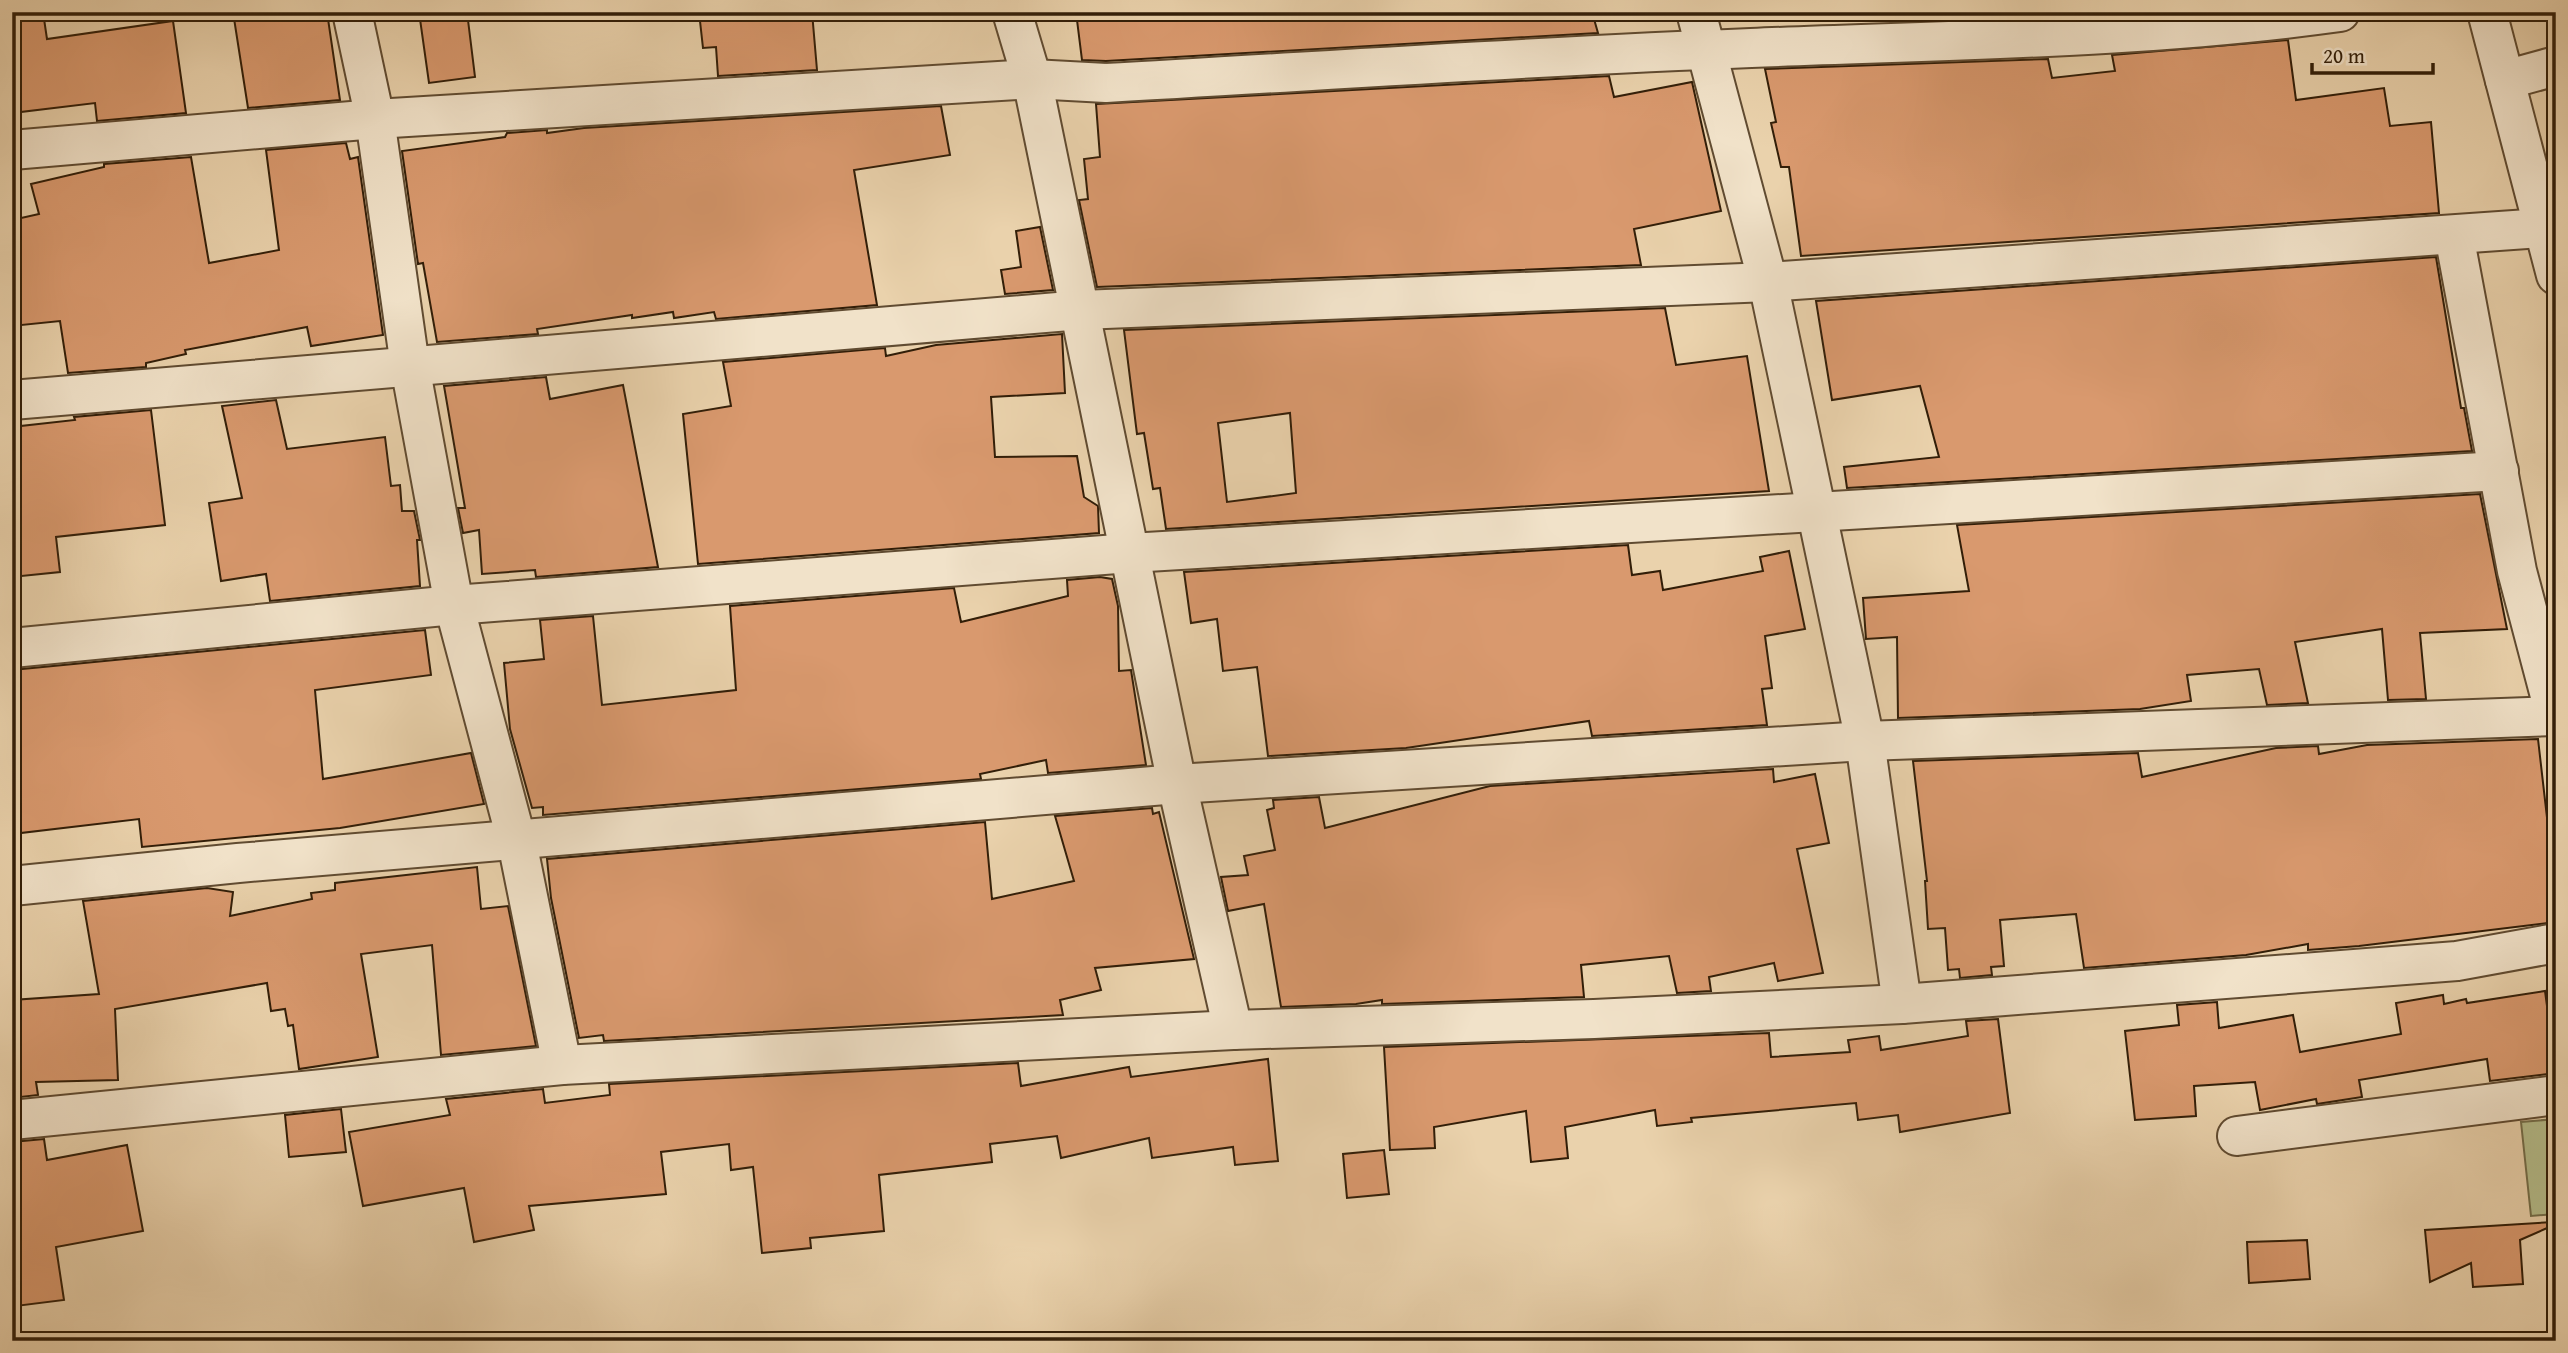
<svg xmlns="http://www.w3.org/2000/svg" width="2568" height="1353" viewBox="0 0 2568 1353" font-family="'Gentium Book Plus',serif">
  <rect width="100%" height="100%" fill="#ead2ac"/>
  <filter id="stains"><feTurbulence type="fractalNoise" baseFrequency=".00286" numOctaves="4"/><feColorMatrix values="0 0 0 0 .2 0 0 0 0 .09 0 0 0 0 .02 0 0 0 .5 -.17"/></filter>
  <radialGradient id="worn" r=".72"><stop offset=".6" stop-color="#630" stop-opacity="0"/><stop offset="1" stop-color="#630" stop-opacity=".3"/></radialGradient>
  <path fill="#b5bd8b" stroke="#746e4a" stroke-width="2" d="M 2556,1119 L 2556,1214 L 2531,1216 L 2521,1122 Z"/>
  <g fill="#d9996e" stroke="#321e08" stroke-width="2" fill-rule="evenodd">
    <path d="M 12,12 L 43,12 L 47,39 L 173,21 L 186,113 L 97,121 L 95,103 L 12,113 Z"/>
    <path d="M 233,12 L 327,12 L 340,100 L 248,108 Z"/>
    <path d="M 419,12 L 467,12 L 475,77 L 429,83 Z"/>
    <path d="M 699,12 L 812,12 L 817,70 L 718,76 L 716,47 L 703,48 Z"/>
    <path d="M 1076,12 L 1592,12 L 1598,33 L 1106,61 L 1082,60 Z"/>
    <path d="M 1895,12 L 2039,12 L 2039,16 L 1896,21 Z"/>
    <path d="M 2288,40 L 2296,100 L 2384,88 L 2390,126 L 2431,122 L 2439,213 L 1801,256 L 1789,167 L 1781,167 L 1771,123 L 1776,122 L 1765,69 L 2048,59 L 2052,78 L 2115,71 L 2112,55 Z"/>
    <path d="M 1609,76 L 1614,97 L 1692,82 L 1721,211 L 1634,229 L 1641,265 L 1097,287 L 1079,200 L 1088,199 L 1084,159 L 1100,157 L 1096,104 Z"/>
    <path d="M 941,106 L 950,155 L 854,170 L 877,305 L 716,319 L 714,312 L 674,318 L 673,312 L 632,318 L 632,315 L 537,329 L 538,334 L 437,342 L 423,263 L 418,264 L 402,151 L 505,137 L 507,133 L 547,130 L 547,133 L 584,128 Z"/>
    <path d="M 346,143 L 350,159 L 358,157 L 383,335 L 311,346 L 307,327 L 185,350 L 186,354 L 146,363 L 146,367 L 68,373 L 60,321 L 12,326 L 12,220 L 39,214 L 31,184 L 104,167 L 104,164 L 191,157 L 209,263 L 279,250 L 266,150 Z"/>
    <path d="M 1040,227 L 1053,290 L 1005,294 L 1001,270 L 1021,267 L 1016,231 Z"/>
    <path d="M 2436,257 L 2461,408 L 2464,408 L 2472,451 L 1847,488 L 1844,467 L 1939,457 L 1920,386 L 1832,400 L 1816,301 Z"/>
    <path d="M 1665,308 L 1676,365 L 1747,356 L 1769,491 L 1166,529 L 1160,488 L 1153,489 L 1144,433 L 1137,434 L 1124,330 ZM 1290,413 L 1296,493 L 1227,502 L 1218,423 Z"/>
    <path d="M 1062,334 L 1065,393 L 991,397 L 995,457 L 1077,456 L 1084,497 L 1098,506 L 1099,533 L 698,564 L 683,414 L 731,406 L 723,362 L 885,348 L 886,356 L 936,345 Z"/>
    <path d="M 546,377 L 550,399 L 623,385 L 658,567 L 536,577 L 535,570 L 482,574 L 479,530 L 463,533 L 458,508 L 465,508 L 444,386 Z"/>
    <path d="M 276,400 L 287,449 L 385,437 L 391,486 L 400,485 L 402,511 L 414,511 L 420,540 L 417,540 L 420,586 L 270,601 L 266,574 L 221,581 L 209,503 L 242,498 L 222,406 Z"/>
    <path d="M 151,410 L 165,525 L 56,537 L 60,572 L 12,577 L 12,427 L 75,420 L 74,417 Z"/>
    <path d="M 2480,494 L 2507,629 L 2420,633 L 2426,699 L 2388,700 L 2382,629 L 2295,642 L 2308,703 L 2267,705 L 2259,669 L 2187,675 L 2191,701 L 2140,709 L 1898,718 L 1897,637 L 1866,639 L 1863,598 L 1969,591 L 1957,525 Z"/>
    <path d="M 1628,545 L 1632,575 L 1660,571 L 1663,590 L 1763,571 L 1760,557 L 1789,551 L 1805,629 L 1765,636 L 1772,688 L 1762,689 L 1767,725 L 1592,736 L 1589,721 L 1406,748 L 1268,756 L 1257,667 L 1223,671 L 1217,619 L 1191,623 L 1184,572 Z"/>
    <path d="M 1100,577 L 1112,579 L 1118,606 L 1119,671 L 1131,670 L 1146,765 L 1048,773 L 1046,760 L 980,774 L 981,779 L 543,815 L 543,807 L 532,808 L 510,729 L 504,663 L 544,659 L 540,620 L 593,616 L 602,705 L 736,690 L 730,606 L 954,588 L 961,622 L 1068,596 L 1067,580 Z"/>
    <path d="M 425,630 L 431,675 L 315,690 L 323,779 L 471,753 L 484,804 L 340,828 L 142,847 L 139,819 L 12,834 L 12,670 Z"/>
    <path d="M 2538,739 L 2549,835 L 2556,835 L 2556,922 L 2359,946 L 2308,950 L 2308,944 L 2246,955 L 2084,968 L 2076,914 L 2000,920 L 2004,966 L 1991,967 L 1992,975 L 1960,978 L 1959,969 L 1948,970 L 1945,928 L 1928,929 L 1925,881 L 1927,881 L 1913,761 L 2138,753 L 2142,777 L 2276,748 L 2318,746 L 2319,754 L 2367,745 Z"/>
    <path d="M 1773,769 L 1774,782 L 1815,774 L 1829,843 L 1797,849 L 1823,973 L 1778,981 L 1774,963 L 1709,977 L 1711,991 L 1677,993 L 1669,956 L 1581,965 L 1584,997 L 1382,1004 L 1382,1000 L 1356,1004 L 1281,1007 L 1264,904 L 1228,911 L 1221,877 L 1248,875 L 1244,856 L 1275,850 L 1267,810 L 1274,808 L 1273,800 L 1319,797 L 1325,828 L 1490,786 Z"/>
    <path d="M 1152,808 L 1153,814 L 1159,812 L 1194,959 L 1095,968 L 1101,990 L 1060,1000 L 1063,1015 L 604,1041 L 603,1035 L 579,1038 L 551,898 L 547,859 L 985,822 L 992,899 L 1074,881 L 1055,816 Z"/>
    <path d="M 477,867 L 481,909 L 508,906 L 536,1046 L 441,1055 L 432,945 L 361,954 L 378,1057 L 299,1069 L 293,1025 L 288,1026 L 285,1009 L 271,1011 L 267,983 L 115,1009 L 118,1080 L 36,1082 L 38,1095 L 12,1098 L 12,1000 L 99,994 L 83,901 L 207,888 L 233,892 L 230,916 L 312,899 L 311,893 L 335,890 L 335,883 Z"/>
    <path d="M 2545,991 L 2556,1073 L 2490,1081 L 2487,1059 L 2359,1080 L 2362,1097 L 2317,1104 L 2316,1099 L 2260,1110 L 2255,1082 L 2194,1086 L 2196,1116 L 2135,1120 L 2125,1031 L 2179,1025 L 2177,1005 L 2217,1002 L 2219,1028 L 2293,1015 L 2300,1052 L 2401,1034 L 2396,1003 L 2443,995 L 2444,1004 L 2466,999 L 2467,1003 Z"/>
    <path d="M 1998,1019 L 2010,1113 L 1900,1132 L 1898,1115 L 1858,1120 L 1856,1103 L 1691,1118 L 1692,1122 L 1657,1126 L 1655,1110 L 1565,1127 L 1568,1158 L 1531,1162 L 1526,1111 L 1434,1127 L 1435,1148 L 1390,1150 L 1384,1047 L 1769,1033 L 1771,1057 L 1850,1052 L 1848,1040 L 1879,1036 L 1881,1050 L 1968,1036 L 1966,1021 Z"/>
    <path d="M 1268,1059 L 1278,1161 L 1235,1165 L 1233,1147 L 1152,1158 L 1149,1138 L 1061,1158 L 1057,1136 L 990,1144 L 992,1162 L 879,1175 L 884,1231 L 810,1238 L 811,1248 L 762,1253 L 753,1167 L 731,1170 L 729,1144 L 661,1152 L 666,1194 L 529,1206 L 534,1230 L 474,1242 L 464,1188 L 363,1206 L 349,1132 L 450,1115 L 446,1099 L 543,1089 L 545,1103 L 610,1095 L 609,1084 L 1018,1063 L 1021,1086 L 1129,1067 L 1131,1077 Z"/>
    <path d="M 341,1109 L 346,1152 L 289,1157 L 285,1115 Z"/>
    <path d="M 44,1139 L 47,1160 L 127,1145 L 143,1231 L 56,1247 L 64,1300 L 16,1306 L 15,1300 L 12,1301 L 12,1142 Z"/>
    <path d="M 1384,1150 L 1389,1194 L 1347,1198 L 1343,1154 Z"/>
    <path d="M 2554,1222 L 2554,1225 L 2520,1240 L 2523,1284 L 2473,1287 L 2471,1263 L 2430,1282 L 2425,1230 Z"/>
    <path d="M 2307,1240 L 2310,1279 L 2249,1283 L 2247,1242 Z"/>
  </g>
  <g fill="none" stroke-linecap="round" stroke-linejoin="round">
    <defs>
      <g id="minor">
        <path d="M 352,12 L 375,119 L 410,366 L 454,605 L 517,842 L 562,1065"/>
        <path d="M 1012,12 L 1032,79 L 1177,784 L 1233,1030"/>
        <path d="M 1696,12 L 1768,282 L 1865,741 L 1902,1004"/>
        <path d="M 2487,12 L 2556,275"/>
        <path d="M 2505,80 L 2556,66"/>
        <path d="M 12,150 L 375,119 L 1032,79 L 1106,83 C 1321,71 1536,56 1751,48 C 1947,40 2145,39 2340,12"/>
        <path d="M 2454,235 L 2517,571 L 2555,715"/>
        <path d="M 12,400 L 1081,310 L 1768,282 L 2543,228"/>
        <path d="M 12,648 L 454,605 L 1130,553 L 2499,471"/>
        <path d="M 12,886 L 238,863 L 1177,784 L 1865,741 L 2556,716"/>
        <path d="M 12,1120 L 562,1065 L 1233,1030 L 1594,1019 L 1902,1004 L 2457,961 L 2556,943"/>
        <path d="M 2237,1136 L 2556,1095"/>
      </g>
    </defs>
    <use href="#minor" stroke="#604b31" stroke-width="42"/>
    <use href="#minor" stroke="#f1e2c9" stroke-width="38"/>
  </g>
  <rect width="2568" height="1353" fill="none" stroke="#ead2ac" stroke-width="42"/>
  <rect x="14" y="14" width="2540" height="1325" fill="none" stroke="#321e08" stroke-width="3.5"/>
  <rect x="21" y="21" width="2526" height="1311" fill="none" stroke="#321e08" stroke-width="2"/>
  <path d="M2312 63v10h121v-10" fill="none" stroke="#321e08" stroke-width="3.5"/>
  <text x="2323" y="63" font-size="21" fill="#321e08" stroke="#f1e2c9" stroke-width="5" paint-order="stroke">20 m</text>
  <rect width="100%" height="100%" filter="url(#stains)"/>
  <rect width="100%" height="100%" fill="url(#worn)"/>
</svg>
